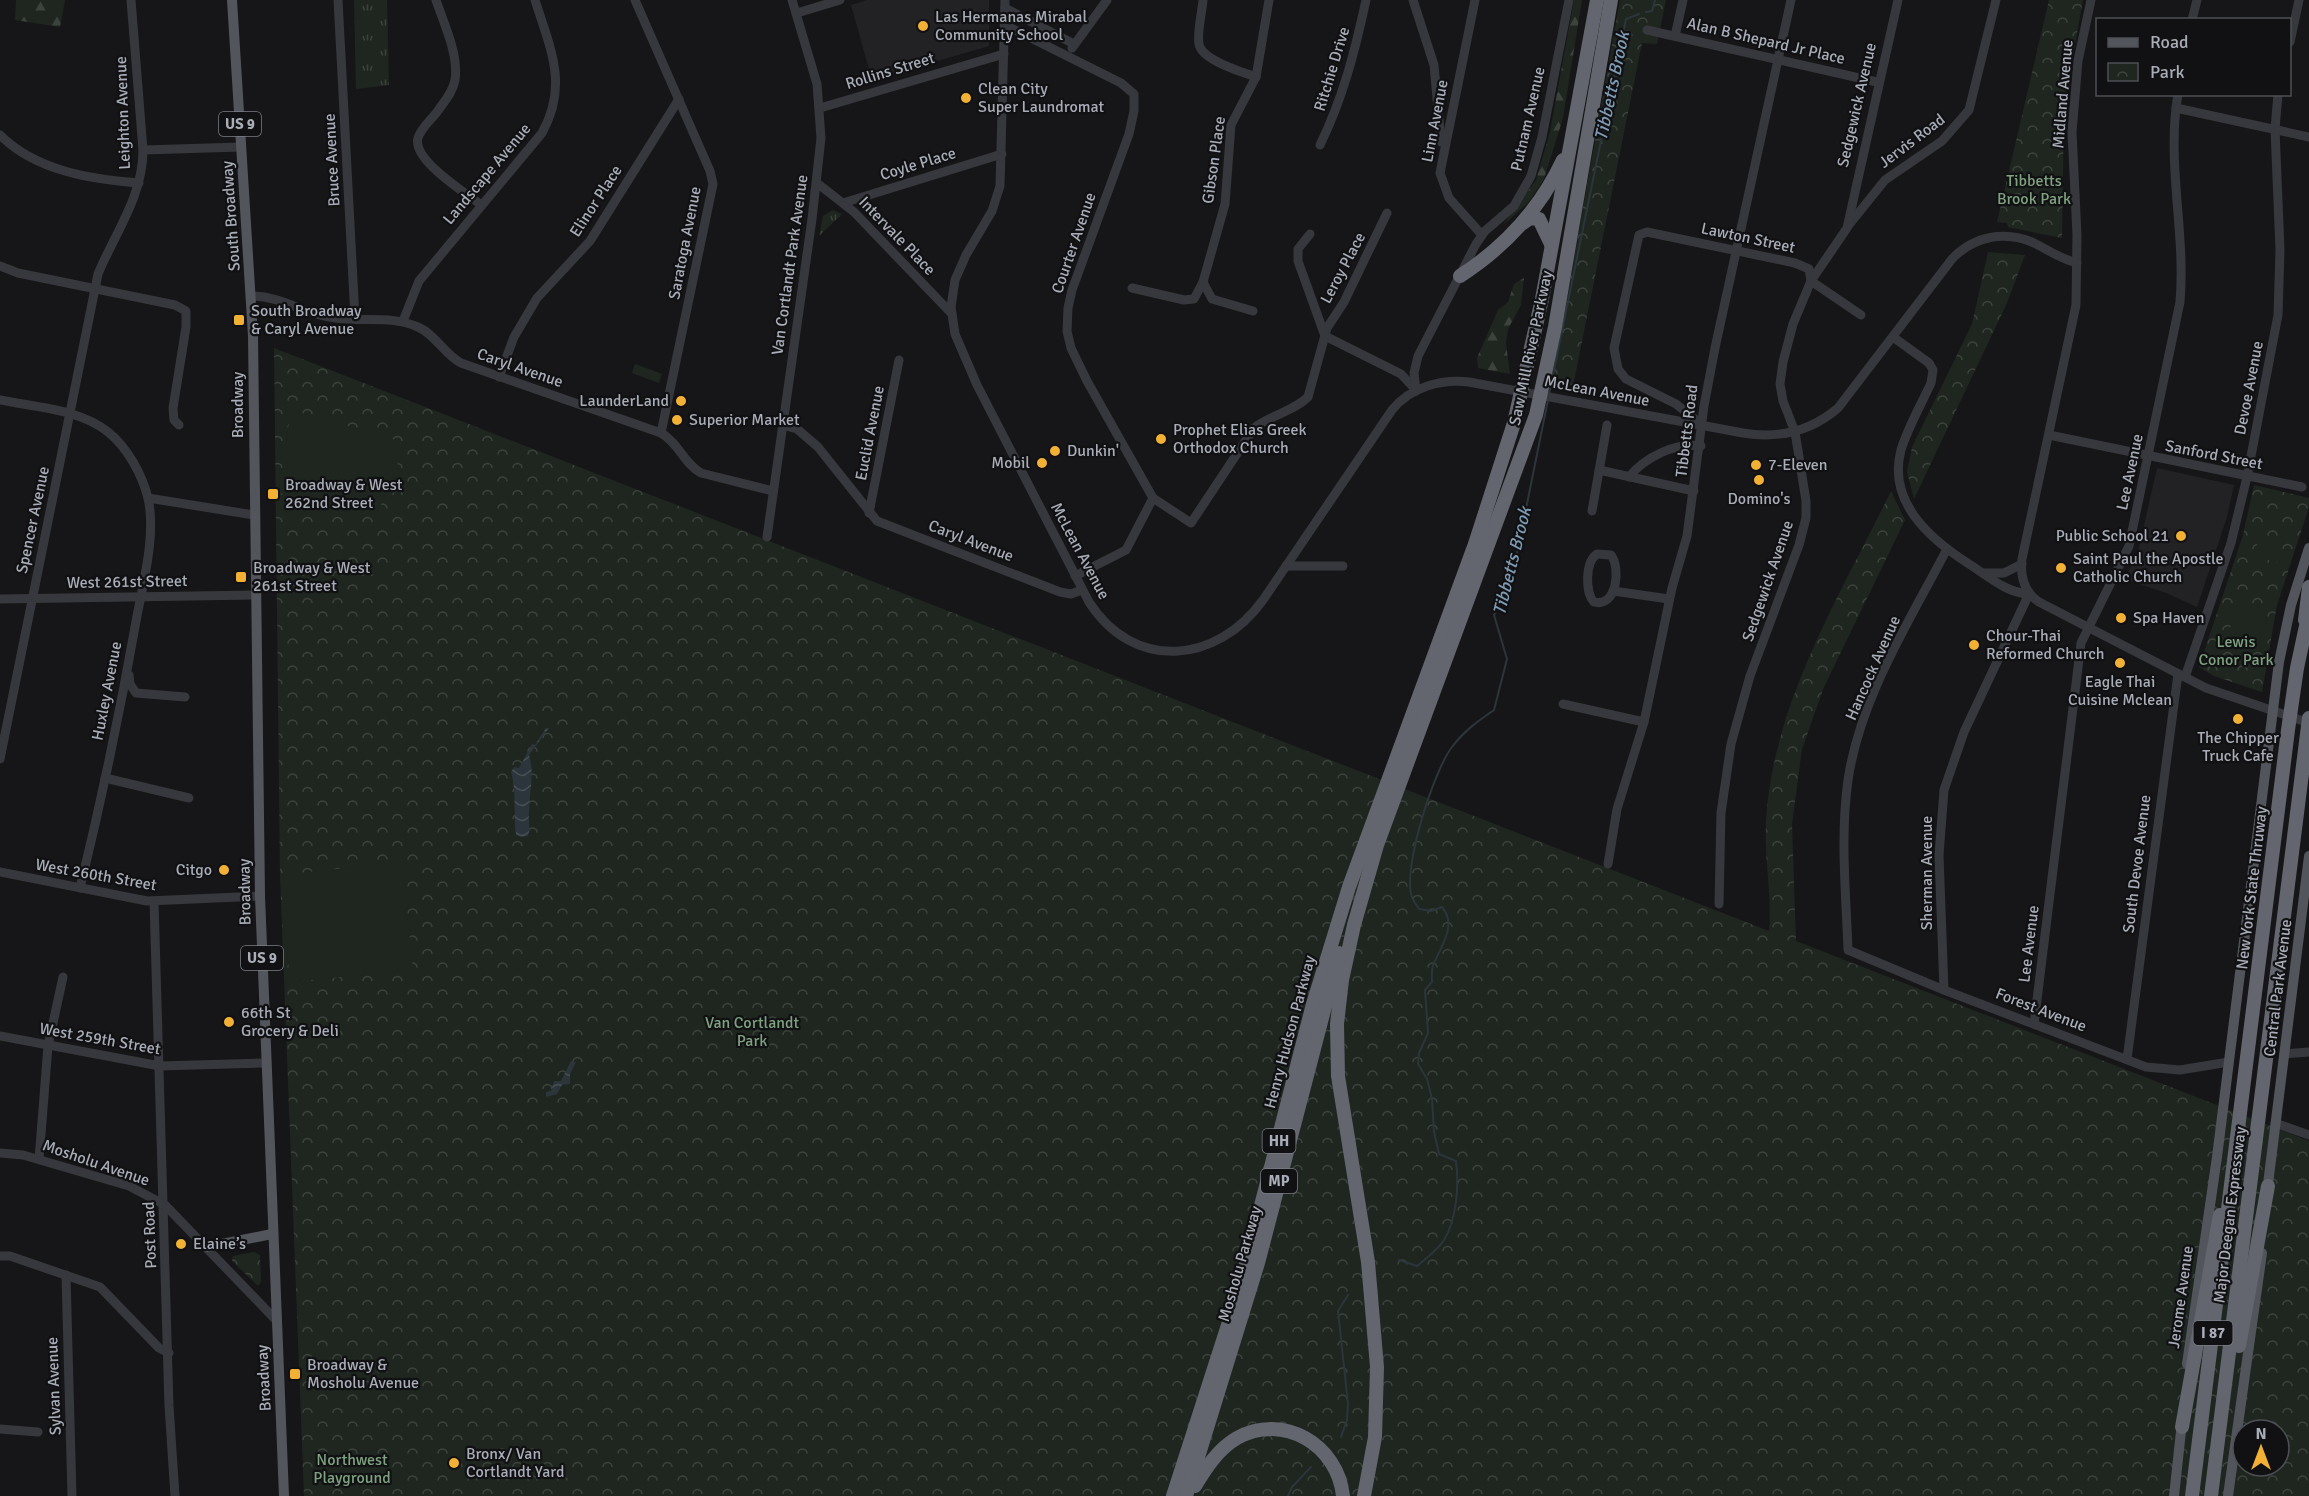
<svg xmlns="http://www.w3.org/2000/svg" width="2309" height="1496" viewBox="0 0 2309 1496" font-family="Signika,sans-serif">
  <defs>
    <pattern id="grass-tufts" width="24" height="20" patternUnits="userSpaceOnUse" patternTransform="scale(1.5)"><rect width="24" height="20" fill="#1e261f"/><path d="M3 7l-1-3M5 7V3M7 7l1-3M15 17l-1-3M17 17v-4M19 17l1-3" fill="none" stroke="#3c433d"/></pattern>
    <pattern id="forest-firs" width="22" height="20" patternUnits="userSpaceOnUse" patternTransform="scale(1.5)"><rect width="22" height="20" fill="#1e261f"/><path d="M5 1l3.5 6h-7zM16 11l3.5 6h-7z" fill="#3c433d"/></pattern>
    <pattern id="park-crowns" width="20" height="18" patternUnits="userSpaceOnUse" patternTransform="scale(1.5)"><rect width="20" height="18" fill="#1e261f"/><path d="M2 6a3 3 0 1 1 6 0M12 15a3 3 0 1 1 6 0" fill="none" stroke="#3c433d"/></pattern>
    <pattern id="water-waves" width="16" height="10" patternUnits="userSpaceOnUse" patternTransform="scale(1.5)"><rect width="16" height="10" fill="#2c353c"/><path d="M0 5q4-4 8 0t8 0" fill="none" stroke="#485056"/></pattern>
  </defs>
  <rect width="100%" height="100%" fill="#161618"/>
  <g fill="#222225">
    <path d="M 867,0 L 989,0 L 989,46 L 872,80 L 851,5 Z"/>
    <path d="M 2157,468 L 2234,485 L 2227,517 L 2197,607 L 2166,593 L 2124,579 L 2137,556 Z"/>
  </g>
  <g fill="url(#grass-tufts)">
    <path d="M 354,0 L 387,0 L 389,85 L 356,89 Z"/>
    <path d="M 833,210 L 842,214 L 819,236 L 823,216 Z"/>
    <path d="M 635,364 L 662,374 L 659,383 L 632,373 Z"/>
  </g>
  <g fill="url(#forest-firs)">
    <path d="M 16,0 L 65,0 L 60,27 L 15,20 Z"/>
    <path d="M 1574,0 L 1582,0 L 1563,118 L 1544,179 L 1528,203 L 1503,225 L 1536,180 L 1550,132 Z"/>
    <path d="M 1524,278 L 1521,305 L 1508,329 L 1506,343 L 1510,374 L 1478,368 L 1477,358 L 1498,310 L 1508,302 L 1514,284 Z"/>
  </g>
  <g fill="url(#park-crowns)" fill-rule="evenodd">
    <path d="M 1620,0 L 1666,0 L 1657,44 L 1642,43 L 1573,386 L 1552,382 Z"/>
    <path d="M 2049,0 L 2083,0 L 2064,106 L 2062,238 L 2008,227 L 2007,223 L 1997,222 Z"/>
    <path d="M 1988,252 L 2025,255 L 2007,303 L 1914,499 L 1907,472 L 1912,447 L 1972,324 Z"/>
    <path d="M 274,348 L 1769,931 C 1772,895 1764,857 1766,821 C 1773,702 1840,596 1891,491 L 1905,520 L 1824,687 L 1802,749 L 1792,824 L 1796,941 L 2309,1141 L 2309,1496 L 304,1496 L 280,875 ZM 2243,1430 L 2279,1430 L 2279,1466 L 2243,1466 Z"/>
    <path d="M 2254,485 L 2309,498 L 2309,507 L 2277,605 L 2262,692 L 2214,676 L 2199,667 L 2243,535 Z"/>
    <path d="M 254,1252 L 260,1255 L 261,1282 L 258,1286 L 232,1261 L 233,1256 Z"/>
  </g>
  <g fill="#1e261f">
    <path d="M 296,411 L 406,443 L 378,512 L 290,502 L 279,491 L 290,415 Z"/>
    <path d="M 2258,541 L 2283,548 L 2279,563 L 2254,556 Z"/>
    <path d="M 2237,606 L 2251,611 L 2241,640 L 2228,635 Z"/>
    <path d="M 2255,612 L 2268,617 L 2259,645 L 2246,641 Z"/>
    <path d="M 402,862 L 413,970 L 290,982 L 280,875 Z"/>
  </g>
  <g fill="url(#water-waves)">
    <path d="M 546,728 L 549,728 L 529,755 C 535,774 529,792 529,812 C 528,821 531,827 528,836 L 521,837 L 516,835 C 513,813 517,794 511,772 L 514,767 L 519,768 L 532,744 L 535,745 Z"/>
    <path d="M 571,1061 L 576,1062 L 570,1074 L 570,1084 L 562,1085 L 557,1094 L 546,1097 L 546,1092 L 551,1091 L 554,1081 L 561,1081 Z"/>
  </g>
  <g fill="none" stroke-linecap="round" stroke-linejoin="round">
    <g stroke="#2c353c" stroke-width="2">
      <path d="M 1646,12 L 1652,11 L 1655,0"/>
      <path d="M 1549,394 L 1626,19 L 1639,14"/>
      <path d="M 1399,1260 L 1417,1266 C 1426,1258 1438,1250 1444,1240 C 1457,1219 1459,1184 1456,1161 L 1439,1154 L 1434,1132 L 1432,1099 L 1427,1079 L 1418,1064 L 1419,1053 L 1428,1033 L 1425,990 L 1432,982 C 1432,976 1431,969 1434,963 C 1442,945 1457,925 1442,907 L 1431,911 L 1419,909 C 1417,905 1413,901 1412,897 C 1402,869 1434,770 1452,747 C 1464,731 1478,721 1494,710 L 1507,659 L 1494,615 L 1513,573 L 1548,400"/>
      <path d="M 1341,1437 L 1347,1420 L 1348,1404 L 1338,1311 L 1348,1295"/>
      <path d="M 1288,1496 L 1292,1487 L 1311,1467"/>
    </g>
    <g stroke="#37383d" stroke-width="9">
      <path d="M 338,0 L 355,318"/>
      <path d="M 436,0 C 444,24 459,55 455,80 C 453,92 444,102 437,112 C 431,120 421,128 418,138 C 412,160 465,192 481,205"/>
      <path d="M 635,0 L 710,171 L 713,184 L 661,433"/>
      <path d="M 1005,0 L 1000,186 L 992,211 L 966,255 L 955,280 L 951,307 L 955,334 L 977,385 L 1089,602 C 1134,672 1217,664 1263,600 L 1392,410 C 1410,387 1441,379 1469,382 L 1743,433 C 1779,439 1810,432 1838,408 L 1952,259 C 1974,236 2005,230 2034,243 C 2048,250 2061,259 2077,263"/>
      <path d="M 1203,0 C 1202,13 1197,31 1199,44 C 1201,60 1242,72 1256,77"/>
      <path d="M 1413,0 L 1434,65 L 1441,142"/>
      <path d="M 1475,0 L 1440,173 L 1449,198 L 1482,235"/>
      <path d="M 2091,0 L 2078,61 L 2072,132 L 2077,235 L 2076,305 L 2022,559 C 2020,577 2024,592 2039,602 L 2206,688 L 2309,723"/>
      <path d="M 1005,8 L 1074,44"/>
      <path d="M 797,13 L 840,0"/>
      <path d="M 2192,20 L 2197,0"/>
      <path d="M 1005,25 L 1121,83 L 1134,94 L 1134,111 L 1129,134 L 1072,290 L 1068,308 L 1067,331 L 1071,348 L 1087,381 L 1153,498 L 1191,523 L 1254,428 C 1271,415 1294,411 1308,397 L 1327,328 L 1344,302 L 1387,213"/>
      <path d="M 1647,30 L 1877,82"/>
      <path d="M 1675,36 L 1683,0"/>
      <path d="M 2290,42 L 2299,0"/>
      <path d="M 1072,48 L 1107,0"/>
      <path d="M 820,108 L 1004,54"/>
      <path d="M 2176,108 L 2309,137"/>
      <path d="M 0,135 C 36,171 90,179 139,183"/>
      <path d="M 1320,145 C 1343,98 1355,51 1366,0"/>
      <path d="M 143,150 L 241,147"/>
      <path d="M 817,183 L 854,212 L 952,314"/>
      <path d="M 843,203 L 1002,154"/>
      <path d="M 1848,226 L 1885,180 L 1942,141 L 1969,110 L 1996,0"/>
      <path d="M 1310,234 L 1298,249 L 1298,261 L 1325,336"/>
      <path d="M 0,266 L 18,273 L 175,305 L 186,311 L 186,327 L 173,408 L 174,420 L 179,425"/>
      <path d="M 1811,281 L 1861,315"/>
      <path d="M 1132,288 L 1184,300 L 1194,299 L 1203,282"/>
      <path d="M 251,296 C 283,296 304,315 336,318 C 365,322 390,315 418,327 C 436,335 444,354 461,363 L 661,433 C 679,443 684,464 701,473 L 773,491"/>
      <path d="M 1253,311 L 1212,299 L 1203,282 L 1225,204 L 1231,125 L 1256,77 L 1269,0"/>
      <path d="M 403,321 L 419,281 L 542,133 C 569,85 550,48 535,0"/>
      <path d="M 1325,336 L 1401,374 L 1415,389"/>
      <path d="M 1893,337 L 1929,363 L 1933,370 L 1931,383 C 1921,405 1908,427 1901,450 C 1887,502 1930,539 1969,564 C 1988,576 2006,593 2029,594 L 1964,732 L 1944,790 L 1939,855 L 1944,990"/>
      <path d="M 499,377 L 514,337 L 537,298 L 590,241 L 679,99"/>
      <path d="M 1416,391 L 1414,373 L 1418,356 L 1476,244 L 1485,231 L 1514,206 L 1531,176 L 1542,137 L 1569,0"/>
      <path d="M 0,400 C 34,407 80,409 108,432 C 127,447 142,474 148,498 C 156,534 144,579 137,616 C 121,707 102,798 80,888"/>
      <path d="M 1701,424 L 1676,404 L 1626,379 L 1618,369 L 1614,348 L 1639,235 L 1647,232 L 1795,263 L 1809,269 L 1811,281"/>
      <path d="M 783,425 L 797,429 L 818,447 L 877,521 L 1060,592 L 1071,594 L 1082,590"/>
      <path d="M 2049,435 L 2302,487"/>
      <path d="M 1599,470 L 1694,491"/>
      <path d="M 1629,477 C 1645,457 1676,442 1701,446"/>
      <path d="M 148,498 L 254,515"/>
      <path d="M 1592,511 L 1607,425"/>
      <path d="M 869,513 L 899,360"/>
      <path d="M 767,537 L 812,219 L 821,138 L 817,84 L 792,0"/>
      <path d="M 1947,549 C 1909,622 1860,698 1848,780 C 1840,837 1846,893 1848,950 L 1944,990 L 2146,1067 L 2180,1070 L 2229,1062"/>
      <path d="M 1597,554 L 1611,555 C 1621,568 1617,608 1594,602 C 1585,593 1585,562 1597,554 Z"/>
      <path d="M 1286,566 L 1343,566"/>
      <path d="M 1984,573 L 2004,573 L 2022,564"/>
      <path d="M 1075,576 L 1126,550 L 1153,498"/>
      <path d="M 1613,591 L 1669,599"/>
      <path d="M 0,599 L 255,595"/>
      <path d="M 129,675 L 130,684 L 136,693 L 185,697"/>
      <path d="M 2185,677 L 2231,543 L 2247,477 L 2278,315 L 2280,250 L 2275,129 L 2278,94"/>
      <path d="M 1563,704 L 1644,722"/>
      <path d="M 0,759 L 98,274 C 115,233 143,196 143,150 L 131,0"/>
      <path d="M 105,778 L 189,798"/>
      <path d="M 1608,864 L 1617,809 L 1644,722 L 1672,588 L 1687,536 L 1704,406 L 1715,348 L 1791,0"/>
      <path d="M 0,872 L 147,901 L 260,896"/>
      <path d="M 154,902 L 169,1406 L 175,1496"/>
      <path d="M 1719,904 L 1721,813 L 1731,744 L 1750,676 L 1799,545 L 1806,518 L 1806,501 L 1795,432 L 1783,401 L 1780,384 L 1783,362 L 1793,324 L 1811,281 L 1847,228 L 1898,0"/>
      <path d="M 2034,1024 L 2081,643 L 2129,546 L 2180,302 C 2186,233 2166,162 2178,94"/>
      <path d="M 0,1036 L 160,1066 L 267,1063"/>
      <path d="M 2284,1054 L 2309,1052"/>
      <path d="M 2127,1059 L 2178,674"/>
      <path d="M 2275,1123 L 2309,1135"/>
      <path d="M 0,1153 L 23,1155 L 129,1186 L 165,1205 L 276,1320"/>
      <path d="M 39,1159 L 48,1046 L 63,977"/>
      <path d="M 0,1256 L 10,1256 L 100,1287 L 159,1348 L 169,1353"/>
      <path d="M 66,1275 L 72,1496"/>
      <path d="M 0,1429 L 38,1432"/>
    </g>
    <g stroke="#53555c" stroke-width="10">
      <path d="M 232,0 L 253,336 L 260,896 L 284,1496"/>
      <path d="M 2267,1192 L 2309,856"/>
      <path d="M 207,1247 L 272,1234"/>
      <path d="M 2187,1364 L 2217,1157 L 2279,662 L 2291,605 L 2309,548"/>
      <path d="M 2174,1496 L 2182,1422"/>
      <path d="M 2228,1496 L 2262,1253"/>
    </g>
    <g stroke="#63666e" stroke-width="14">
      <path d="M 1523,223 L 1530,218 L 1539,219 L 1551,244"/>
      <path d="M 1460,276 C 1505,247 1540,209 1563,160"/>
      <path d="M 2305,620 L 2309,587"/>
      <path d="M 2239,1346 L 2268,1186"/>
      <path d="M 2182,1427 L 2220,1215"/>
      <path d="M 1195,1486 C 1206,1468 1218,1449 1237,1438 C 1283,1412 1338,1445 1343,1496"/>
      <path d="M 1173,1496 L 1239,1291 L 1313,1004 L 1349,887 L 1475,544 L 1514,423 L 1542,299 L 1597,0"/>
      <path d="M 1186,1496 L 1258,1263 L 1339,953"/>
      <path d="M 1364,1496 L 1375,1437 L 1377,1367 L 1368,1262 L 1338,1076 L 1337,1024 L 1342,980 L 1354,925 L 1377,845 L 1536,415 L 1555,327 L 1611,0"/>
      <path d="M 2192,1496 L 2288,730 L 2297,668 L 2309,612"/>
      <path d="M 2211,1496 L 2309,718"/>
    </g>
  </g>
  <g fill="#f2b134" stroke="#111113" stroke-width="2">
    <circle cx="923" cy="26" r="6"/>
    <circle cx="966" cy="98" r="6"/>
    <rect x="233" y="314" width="12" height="12" rx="3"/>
    <circle cx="681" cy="401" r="6"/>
    <circle cx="677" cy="420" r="6"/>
    <circle cx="1161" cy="439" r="6"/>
    <circle cx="1055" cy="451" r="6"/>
    <circle cx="1042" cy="463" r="6"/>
    <circle cx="1756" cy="465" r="6"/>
    <circle cx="1759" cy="480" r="6"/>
    <rect x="267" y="488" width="12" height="12" rx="3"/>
    <circle cx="2181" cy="536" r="6"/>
    <circle cx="2061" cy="568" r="6"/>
    <rect x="235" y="571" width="12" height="12" rx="3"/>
    <circle cx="2121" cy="618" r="6"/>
    <circle cx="1974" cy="645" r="6"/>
    <circle cx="2120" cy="663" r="6"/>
    <circle cx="2238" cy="719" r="6"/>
    <circle cx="224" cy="870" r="6"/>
    <circle cx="229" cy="1022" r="6"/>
    <circle cx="181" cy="1244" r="6"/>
    <rect x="289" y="1368" width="12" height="12" rx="3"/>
    <circle cx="454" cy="1463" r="6"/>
  </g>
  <g text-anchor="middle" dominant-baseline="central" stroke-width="4.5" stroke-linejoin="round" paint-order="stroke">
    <g fill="#111113" stroke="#7b7e86" stroke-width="1.5">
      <rect x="219" y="112" width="42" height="24" rx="4.5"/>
      <rect x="241" y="946" width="42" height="24" rx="4.5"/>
      <rect x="1262.5" y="1129" width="33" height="24" rx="4.5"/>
      <rect x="1261" y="1169" width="36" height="24" rx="4.5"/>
      <rect x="2193.5" y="1321" width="39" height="24" rx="4.5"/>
    </g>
    <g font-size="15" font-weight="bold" fill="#a8adb8">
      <text x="240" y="124">US 9</text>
      <text x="262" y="958">US 9</text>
      <text x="1279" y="1141">HH</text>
      <text x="1279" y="1181">MP</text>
      <text x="2213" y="1333">I 87</text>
    </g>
    <g font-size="16" fill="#a8adb8" stroke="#111113" text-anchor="start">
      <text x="935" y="17">Las Hermanas Mirabal<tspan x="935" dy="18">Community School</tspan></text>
      <text x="978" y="89">Clean City<tspan x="978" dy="18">Super Laundromat</tspan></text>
      <text x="251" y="311">South Broadway<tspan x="251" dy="18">&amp; Caryl Avenue</tspan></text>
      <text x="669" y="401" text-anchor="end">LaunderLand</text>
      <text x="689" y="420">Superior Market</text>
      <text x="1173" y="430">Prophet Elias Greek<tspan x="1173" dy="18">Orthodox Church</tspan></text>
      <text x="1067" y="451">Dunkin'</text>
      <text x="1030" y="463" text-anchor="end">Mobil</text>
      <text x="1768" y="465">7-Eleven</text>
      <text x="285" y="485">Broadway &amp; West<tspan x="285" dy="18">262nd Street</tspan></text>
      <text x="1759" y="499" text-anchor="middle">Domino's</text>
      <text x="2169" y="536" text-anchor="end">Public School 21</text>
      <text x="2073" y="559">Saint Paul the Apostle<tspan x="2073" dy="18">Catholic Church</tspan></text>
      <text x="253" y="568">Broadway &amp; West<tspan x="253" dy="18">261st Street</tspan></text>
      <text x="2133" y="618">Spa Haven</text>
      <text x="1986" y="636">Chour-Thai<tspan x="1986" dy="18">Reformed Church</tspan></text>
      <text x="2120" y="682" text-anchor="middle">Eagle Thai<tspan x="2120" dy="18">Cuisine Mclean</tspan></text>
      <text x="2238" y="738" text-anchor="middle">The Chipper<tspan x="2238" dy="18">Truck Cafe</tspan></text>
      <text x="212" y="870" text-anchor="end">Citgo</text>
      <text x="241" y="1013">66th St<tspan x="241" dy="18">Grocery &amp; Deli</tspan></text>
      <text x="193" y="1244">Elaine’s</text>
      <text x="307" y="1365">Broadway &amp;<tspan x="307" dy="18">Mosholu Avenue</tspan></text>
      <text x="466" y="1454">Bronx/ Van<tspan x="466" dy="18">Cortlandt Yard</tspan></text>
    </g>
    <g font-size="16" fill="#a8adb8" stroke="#111113">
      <text transform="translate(1766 41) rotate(13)">Alan B Shepard Jr Place</text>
      <text transform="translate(1332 69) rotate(-73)">Ritchie Drive</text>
      <text transform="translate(890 71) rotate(-17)">Rollins Street</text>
      <text transform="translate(2063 94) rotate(-85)">Midland Avenue</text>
      <text transform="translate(1857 105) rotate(-77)">Sedgewick Avenue</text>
      <text transform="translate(123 113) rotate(-92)">Leighton Avenue</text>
      <text transform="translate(1528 119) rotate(-77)">Putnam Avenue</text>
      <text transform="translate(1435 121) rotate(-79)">Linn Avenue</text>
      <text transform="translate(1912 141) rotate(-37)">Jervis Road</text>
      <text transform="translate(332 160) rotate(-93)">Bruce Avenue</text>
      <text transform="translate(1214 160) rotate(-82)">Gibson Place</text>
      <text transform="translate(918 164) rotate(-17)">Coyle Place</text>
      <text transform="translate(487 174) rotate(-50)">Landscape Avenue</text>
      <text transform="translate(596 201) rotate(-57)">Elinor Place</text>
      <text transform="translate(231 216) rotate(-94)">South Broadway</text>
      <text transform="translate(897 236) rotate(46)">Intervale Place</text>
      <text transform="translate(1748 238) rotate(12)">Lawton Street</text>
      <text transform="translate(685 243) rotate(-79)">Saratoga Avenue</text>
      <text transform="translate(1074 243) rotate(-71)">Courter Avenue</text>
      <text transform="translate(790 265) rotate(-82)">Van Cortlandt Park Avenue</text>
      <text transform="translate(1343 268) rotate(-62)">Leroy Place</text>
      <text transform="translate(1531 348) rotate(-78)">Saw Mill River Parkway</text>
      <text transform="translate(520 368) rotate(19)">Caryl Avenue</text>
      <text transform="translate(2249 388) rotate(-79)">Devoe Avenue</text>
      <text transform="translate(1597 391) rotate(11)">McLean Avenue</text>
      <text transform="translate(238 405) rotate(-90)">Broadway</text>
      <text transform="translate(1687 431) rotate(-83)">Tibbetts Road</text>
      <text transform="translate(870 433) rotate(-79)">Euclid Avenue</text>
      <text transform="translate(2214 455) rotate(11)">Sanford Street</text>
      <text transform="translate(2130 472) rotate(-78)">Lee Avenue</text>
      <text transform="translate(33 520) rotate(-78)">Spencer Avenue</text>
      <text transform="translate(971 541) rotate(21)">Caryl Avenue</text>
      <text transform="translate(1080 551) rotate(62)">McLean Avenue</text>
      <text transform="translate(1768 581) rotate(-71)">Sedgewick Avenue</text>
      <text transform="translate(127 582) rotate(-1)">West 261st Street</text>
      <text transform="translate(1873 668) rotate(-66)">Hancock Avenue</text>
      <text transform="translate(107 691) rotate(-79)">Huxley Avenue</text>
      <text transform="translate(2137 864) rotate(-83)">South Devoe Avenue</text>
      <text transform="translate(1927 873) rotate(-90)">Sherman Avenue</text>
      <text transform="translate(96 875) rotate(10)">West 260th Street</text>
      <text transform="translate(2252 888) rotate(-83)">New York State Thruway</text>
      <text transform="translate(245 892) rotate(-91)">Broadway</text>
      <text transform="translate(2029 944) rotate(-83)">Lee Avenue</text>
      <text transform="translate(2278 988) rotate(-83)">Central Park Avenue</text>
      <text transform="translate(2041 1010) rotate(21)">Forest Avenue</text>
      <text transform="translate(1290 1032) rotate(-75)">Henry Hudson Parkway</text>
      <text transform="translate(100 1039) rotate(10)">West 259th Street</text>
      <text transform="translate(96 1163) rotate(19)">Mosholu Avenue</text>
      <text transform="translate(2230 1215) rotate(-83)">Major Deegan Expressway</text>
      <text transform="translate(150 1235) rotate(-92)">Post Road</text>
      <text transform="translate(1240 1264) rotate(-74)">Mosholu Parkway</text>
      <text transform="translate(2181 1297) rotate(-82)">Jerome Avenue</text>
      <text transform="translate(264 1378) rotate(-93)">Broadway</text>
      <text transform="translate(54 1386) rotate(-92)">Sylvan Avenue</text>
    </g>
    <g font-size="16" fill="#7fa381" stroke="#111113">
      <text x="2034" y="181">Tibbetts<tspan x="2034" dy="18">Brook Park</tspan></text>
      <text x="2236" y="642">Lewis<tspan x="2236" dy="18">Conor Park</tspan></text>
      <text x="752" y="1023">Van Cortlandt<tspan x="752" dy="18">Park</tspan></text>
      <text x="352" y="1460">Northwest<tspan x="352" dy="18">Playground</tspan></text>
    </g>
    <g font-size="18" font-style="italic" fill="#7f9bb3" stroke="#111113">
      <text transform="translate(1612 86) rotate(-78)">Tibbetts Brook</text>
      <text transform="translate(1512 561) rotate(-76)">Tibbetts Brook</text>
    </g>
  </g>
  <rect x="2096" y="18" width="195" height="78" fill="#111113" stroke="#4d4f55" stroke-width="1.5"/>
  <rect x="2108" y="38" width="30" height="9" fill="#53555c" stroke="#4d4f55" stroke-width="1.5"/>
  <text x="2150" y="48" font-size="18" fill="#a8adb8">Road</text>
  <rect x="2108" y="63" width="30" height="18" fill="url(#park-crowns)" stroke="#4d4f55" stroke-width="1.5"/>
  <text x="2150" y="78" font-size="18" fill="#a8adb8">Park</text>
  <g transform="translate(2261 1448)"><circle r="28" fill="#111113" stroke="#4d4f55" stroke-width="1.5"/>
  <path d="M0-4.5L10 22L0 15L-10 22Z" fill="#f2b134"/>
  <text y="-9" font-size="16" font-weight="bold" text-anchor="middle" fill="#a8adb8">N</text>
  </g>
</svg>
